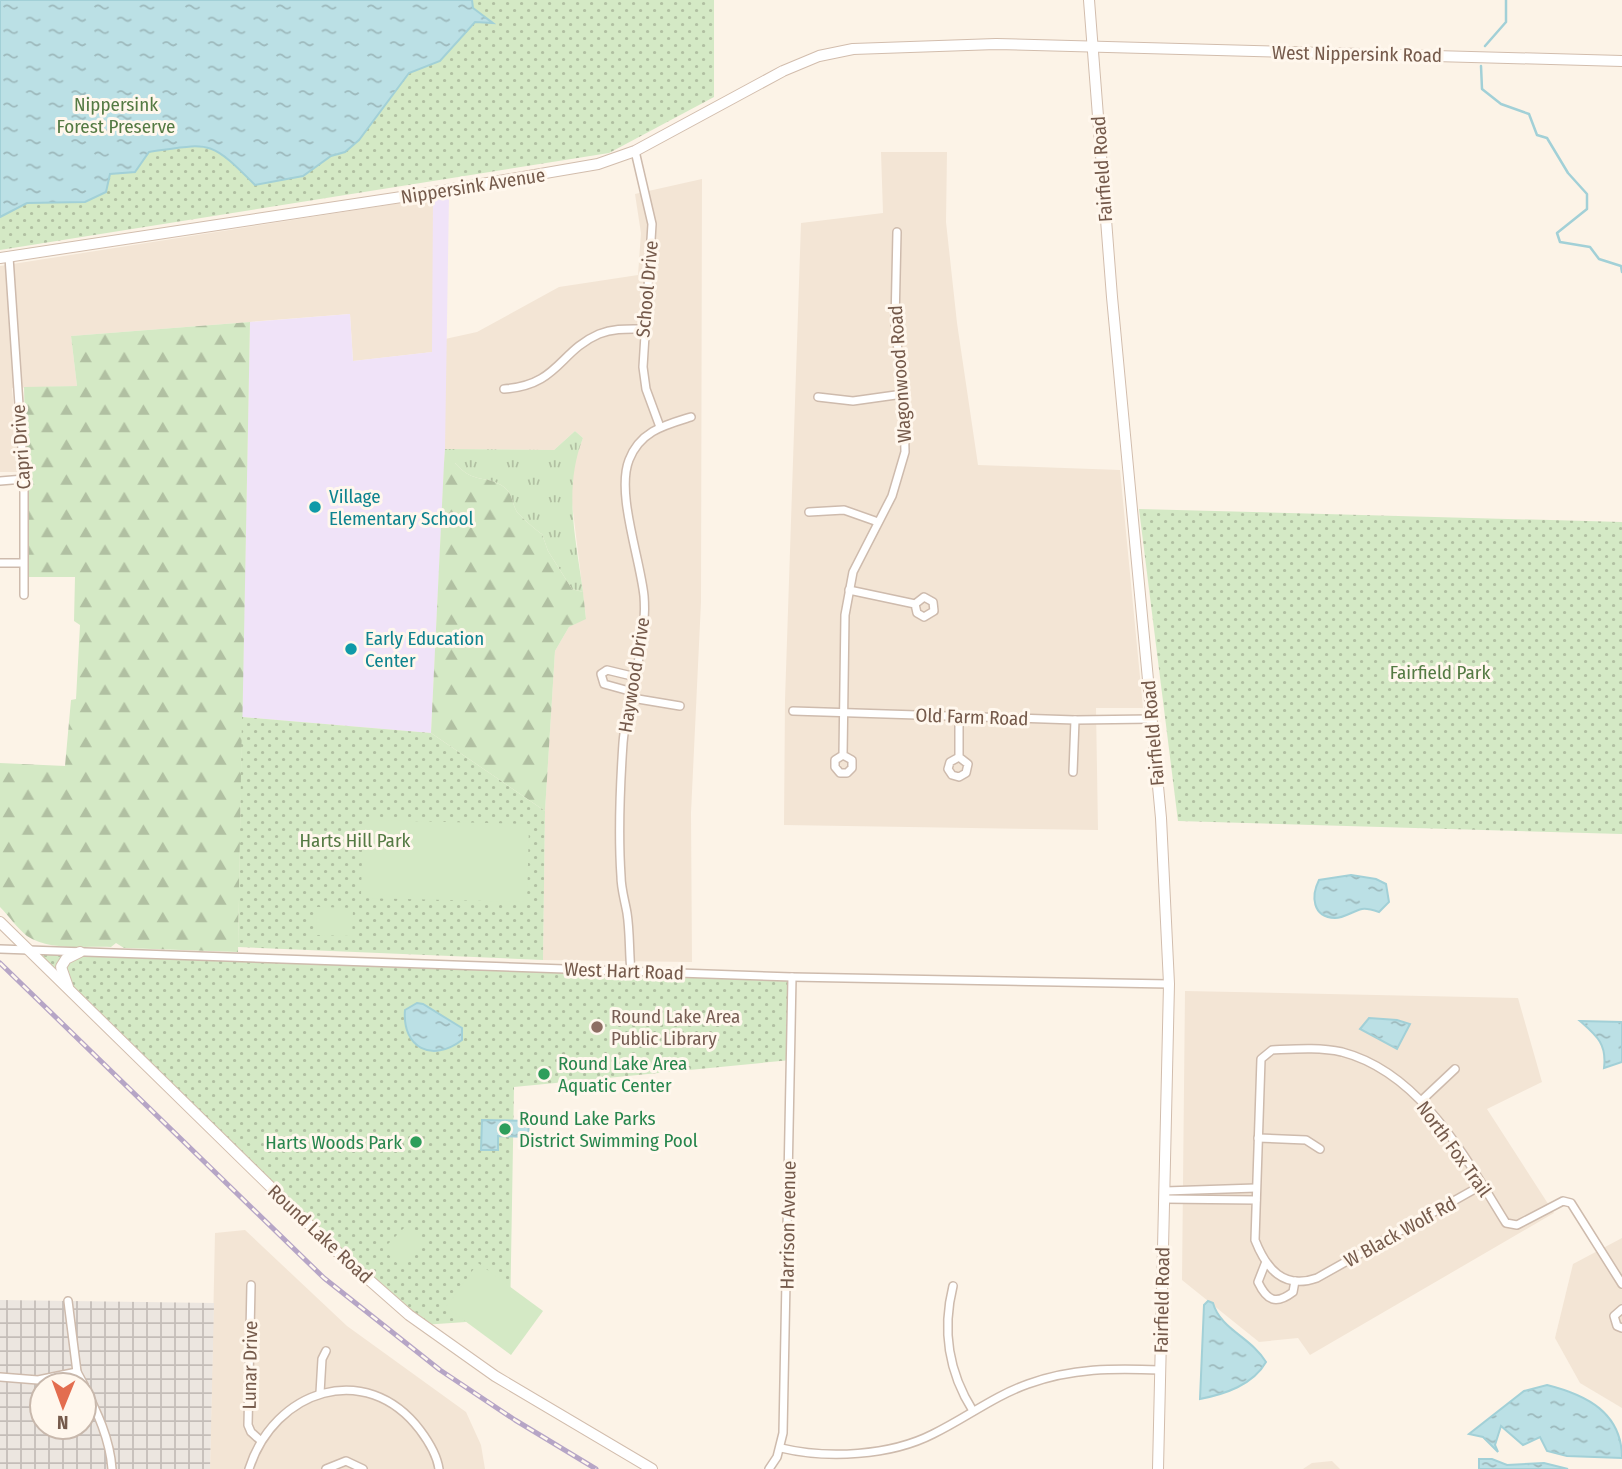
<svg xmlns="http://www.w3.org/2000/svg" width="1622" height="1469" viewBox="0 0 1622 1469" font-family="'Fira Sans Condensed',sans-serif">
  <defs>
    <pattern id="industrial-grid" width="8" height="8" patternUnits="userSpaceOnUse" patternTransform="scale(1.75)"><rect width="8" height="8" fill="#ece6e0"/><path d="M0 4h8M4 0v8" fill="none" stroke="#c4bdb8"/></pattern>
    <pattern id="grass-tufts" width="24" height="20" patternUnits="userSpaceOnUse" patternTransform="scale(1.75)"><rect width="24" height="20" fill="#d4e9c5"/><path d="M3 7l-1-3M5 7V3M7 7l1-3M15 17l-1-3M17 17v-4M19 17l1-3" fill="none" stroke="#b1c0a2"/></pattern>
    <pattern id="forest-firs" width="22" height="20" patternUnits="userSpaceOnUse" patternTransform="scale(1.75)"><rect width="22" height="20" fill="#d4e9c5"/><path d="M5 1l3.5 6h-7zM16 11l3.5 6h-7z" fill="#b1c0a2"/></pattern>
    <pattern id="park-dots" width="8" height="8" patternUnits="userSpaceOnUse" patternTransform="scale(1.75)"><rect width="8" height="8" fill="#d4e9c5"/><path d="M2 2h.1M6 6h.1" fill="none" stroke="#b1c0a2" stroke-width="1.8" stroke-linecap="round"/></pattern>
    <pattern id="water-ripples" width="26" height="14" patternUnits="userSpaceOnUse" patternTransform="scale(1.75)"><rect width="26" height="14" fill="#bbe0e5"/><path d="M2 4q2-2 4 0t4 0M15 11q2-2 4 0t4 0" fill="none" stroke="#9db9bc"/></pattern>
  </defs>
  <rect width="100%" height="100%" fill="#fcf3e7"/>
  <g fill="#f3e5d5">
    <path d="M 881,152 L 947,152 L 946,222 L 957,323 L 978,465 L 1120,470 L 1143,708 L 1096,708 L 1098,830 L 784,825 L 785,700 L 801,223 L 883,213 Z"/>
    <path d="M 702,179 L 701,602 L 691,813 L 692,962 L 543,960 L 545,811 L 555,651 L 569,627 L 586,618 L 571,495 L 573,464 L 583,438 L 575,431 L 554,450 L 445,449 L 445,339 L 477,332 L 559,287 L 638,275 L 641,233 L 635,194 Z"/>
    <path d="M 433,198 L 433,352 L 353,361 L 350,314 L 71,336 L 77,386 L 12,388 L 19,472 L 0,472 L 0,266 Z"/>
    <path d="M 1185,991 L 1518,998 L 1542,1082 L 1487,1109 L 1554,1213 L 1310,1355 L 1298,1338 L 1259,1342 L 1182,1280 Z"/>
    <path d="M 245,1230 L 347,1326 L 466,1412 L 481,1445 L 485,1469 L 210,1469 L 215,1233 Z"/>
    <path d="M 1622,1238 L 1622,1408 L 1580,1383 L 1555,1338 L 1573,1264 Z"/>
    <path d="M 1332,1461 L 1340,1469 L 1303,1469 L 1312,1463 Z"/>
  </g>
  <path fill="url(#industrial-grid)" fill-rule="evenodd" d="M 0,1300 L 214,1303 L 210,1469 L 0,1469 ZM 42,1385 L 84,1385 L 84,1427 L 42,1427 Z"/>
  <path fill="#f0e3f8" d="M 449,195 L 445,449 L 431,733 L 242,717 L 250,322 L 350,314 L 353,361 L 432,352 L 433,198 Z"/>
  <path fill="url(#grass-tufts)" d="M 575,431 L 583,438 C 563,489 576,539 583,592 L 572,589 L 548,551 L 542,534 C 538,532 520,516 517,512 C 512,504 513,494 504,487 C 486,474 474,485 455,463 L 444,463 L 445,449 L 554,450 Z"/>
  <g fill="url(#forest-firs)">
    <path d="M 250,322 L 238,952 L 124,948 L 116,943 L 111,947 C 85,946 49,951 27,936 C 17,928 9,916 0,907 L 0,763 L 65,766 L 71,700 L 76,699 L 80,625 L 74,621 L 75,577 L 29,577 L 24,387 L 77,386 L 71,336 Z"/>
    <path d="M 444,463 L 455,463 C 474,485 486,474 504,487 C 513,494 512,504 517,512 C 520,516 538,532 542,534 L 548,551 L 572,589 L 583,592 L 586,619 L 569,627 L 555,651 L 545,811 L 431,733 Z"/>
  </g>
  <g fill="url(#park-dots)">
    <path d="M 0,0 L 714,0 L 714,97 L 609,153 L 0,250 Z"/>
    <path d="M 1139,509 L 1622,522 L 1622,834 L 1178,821 Z"/>
    <path d="M 242,717 L 431,733 L 545,811 L 543,960 L 238,947 Z"/>
    <path d="M 25,950 L 792,977 L 791,1060 L 514,1087 L 510,1319 L 422,1325 Z"/>
  </g>
  <g fill="#d4e9c5">
    <path d="M 363,820 L 529,824 L 527,902 L 361,898 Z"/>
    <path d="M 317,907 L 353,908 L 352,936 L 316,935 Z"/>
    <path d="M 408,1224 L 425,1241 L 400,1266 L 383,1249 Z"/>
    <path d="M 478,1263 L 543,1311 L 511,1355 L 446,1307 Z"/>
  </g>
  <g fill="url(#water-ripples)" stroke="#a2d0d7" stroke-width="2">
    <path d="M 0,0 L 472,0 L 473,8 L 493,23 L 475,22 L 440,61 L 409,73 L 359,140 L 345,152 L 331,156 L 303,176 L 255,185 C 209,139 211,143 149,152 L 135,172 L 110,174 L 106,192 L 85,202 L 27,203 L 0,217 Z"/>
    <path d="M 1351,875 L 1376,879 L 1386,884 L 1389,902 L 1379,912 C 1373,910 1367,908 1362,909 C 1353,911 1344,918 1335,918 C 1312,917 1311,896 1319,880 Z"/>
    <path d="M 417,1003 L 423,1004 L 462,1028 L 462,1040 C 432,1063 402,1048 405,1010 Z"/>
    <path d="M 1369,1018 L 1397,1020 L 1410,1024 L 1397,1049 L 1360,1029 Z"/>
    <path d="M 1580,1021 L 1622,1022 L 1622,1062 L 1604,1068 C 1607,1044 1597,1036 1580,1021 Z"/>
    <path d="M 482,1120 L 529,1121 L 528,1137 L 498,1136 L 498,1150 L 481,1150 Z"/>
    <path d="M 1208,1301 L 1213,1303 C 1220,1329 1252,1338 1266,1362 C 1253,1385 1225,1394 1200,1399 L 1204,1305 Z"/>
    <path d="M 1547,1385 C 1587,1395 1622,1413 1622,1458 L 1567,1456 L 1547,1451 L 1540,1437 L 1523,1445 L 1501,1426 L 1495,1445 L 1498,1452 L 1483,1437 L 1469,1434 L 1524,1391 Z"/>
    <path d="M 1479,1459 L 1492,1459 L 1507,1465 L 1544,1463 L 1568,1469 L 1479,1469 Z"/>
  </g>
  <g fill="none" stroke-linecap="round" stroke-linejoin="round">
    <g stroke="#a2d0d7" stroke-width="2.5">
      <path d="M 1485,46 L 1506,22 L 1506,0"/>
      <path d="M 1481,66 L 1482,89 L 1501,104 L 1529,114 L 1537,135 L 1547,138 L 1568,173 L 1587,194 L 1587,209 L 1557,233 L 1560,242 L 1590,247 L 1599,259 L 1621,266 L 1622,272"/>
    </g>
    <defs>
      <g id="street">
        <path d="M 635,151 L 652,224 L 643,367 L 646,389 L 660,427"/>
        <path d="M 9,257 L 24,479 L 24,595"/>
        <path d="M 504,389 C 559,385 559,351 599,334 C 614,328 628,329 643,329"/>
        <path d="M 818,397 L 853,401 L 903,394"/>
        <path d="M 0,481 L 24,479"/>
        <path d="M 809,512 L 844,510 L 878,522"/>
        <path d="M 0,563 L 23,563"/>
        <path d="M 849,590 L 915,604 L 917,613 L 924,617 L 934,611 L 933,602 L 924,597 L 915,604"/>
        <path d="M 633,692 L 604,684 L 601,674 L 607,670 L 636,677"/>
        <path d="M 632,698 L 680,706"/>
        <path d="M 793,711 L 1075,720 L 1152,719"/>
        <path d="M 843,755 L 852,760 L 852,768 L 847,773 L 840,773 L 835,767 L 835,760 L 843,755 L 845,615 L 853,572 L 892,496 L 905,452 L 904,407 L 895,323 L 897,232"/>
        <path d="M 959,757 L 968,764 L 966,773 L 959,777 L 952,775 L 948,769 L 950,762 L 959,757 L 959,717"/>
        <path d="M 1073,772 L 1075,720"/>
        <path d="M 0,949 L 792,977 L 1169,984"/>
        <path d="M 631,972 C 629,952 630,932 627,913 C 625,901 621,889 621,876 C 618,832 620,787 623,743 C 627,694 648,647 644,596 C 640,558 616,493 629,460 C 640,431 665,425 691,417"/>
        <path d="M 1422,1100 L 1455,1069"/>
        <path d="M 1258,1138 L 1306,1140 L 1320,1149"/>
        <path d="M 1482,1185 L 1317,1278 C 1283,1290 1266,1268 1255,1240 L 1261,1059 L 1272,1050 C 1295,1049 1319,1047 1342,1052 C 1422,1073 1466,1159 1506,1223 L 1517,1225 L 1563,1201 L 1571,1203 L 1622,1284"/>
        <path d="M 1165,1191 L 1256,1188"/>
        <path d="M 1165,1199 L 1256,1200"/>
        <path d="M 1265,1264 L 1258,1282 C 1267,1301 1276,1305 1293,1292 L 1295,1281"/>
        <path d="M 251,1285 L 248,1425 L 251,1432 L 260,1440"/>
        <path d="M 953,1286 C 942,1330 949,1373 973,1411"/>
        <path d="M 68,1301 L 77,1372 L 84,1385"/>
        <path d="M 1622,1309 L 1614,1316 L 1617,1326 L 1622,1328"/>
        <path d="M 0,1377 L 38,1380 L 77,1372"/>
        <path d="M 84,1386 C 97,1412 110,1439 112,1469"/>
        <path d="M 320,1393 L 322,1359 L 326,1351"/>
        <path d="M 781,1448 C 827,1459 890,1456 933,1434 C 966,1418 994,1396 1028,1384 C 1072,1368 1114,1368 1160,1370"/>
        <path d="M 249,1469 C 274,1390 366,1359 420,1430 C 429,1442 437,1455 439,1469"/>
        <path d="M 326,1469 L 346,1461 L 363,1469"/>
        <path d="M 769,1469 L 777,1457 L 783,1433 L 792,977"/>
      </g>
      <g id="secondary">
        <path d="M 1089,0 L 1112,297 L 1161,818 L 1169,984 L 1158,1469"/>
        <path d="M 0,258 L 441,191 L 598,164 L 635,151 L 783,71 L 819,56 L 853,49 L 996,44 L 1622,61"/>
        <path d="M 0,922 L 334,1249 L 409,1315 L 495,1376 L 652,1469"/>
        <path d="M 68,987 L 61,967 L 66,959 L 80,952"/>
      </g>
    </defs>
    <use href="#street" stroke="#cebbad" stroke-width="10"/>
    <use href="#secondary" stroke="#d2bdad" stroke-width="12"/>
    <use href="#street" stroke="#fff" stroke-width="7"/>
    <use href="#secondary" stroke="#fff" stroke-width="10"/>
    <defs>
      <path id="rail" d="M 0,963 L 324,1278 L 440,1370 L 515,1420 L 596,1469"/>
    </defs>
    <use href="#rail" stroke="#b6a5c6" stroke-width="5"/>
    <use href="#rail" stroke="#fff7ed" stroke-width="2.5" stroke-dasharray="8" stroke-linecap="butt"/>
  </g>
  <g fill="#0f9aa8" stroke="#fff7ed" stroke-width="2.5">
    <circle cx="315" cy="507" r="7"/>
    <circle cx="351" cy="649" r="7"/>
  </g>
  <circle fill="#8d6e63" stroke="#fff7ed" stroke-width="2.5" cx="597" cy="1027" r="7"/>
  <g fill="#2e9e5b" stroke="#fff7ed" stroke-width="2.5">
    <circle cx="544" cy="1074" r="7"/>
    <circle cx="505" cy="1129" r="7"/>
    <circle cx="416" cy="1142" r="7"/>
  </g>
  <g text-anchor="middle" dominant-baseline="central" stroke-width="6" stroke-linejoin="round" paint-order="stroke">
    <g font-size="19" fill="#755a4b" stroke="#fff7ed">
      <text transform="translate(1357 54) rotate(1)">West Nippersink Road</text>
      <text transform="translate(1102 169) rotate(-94)">Fairfield Road</text>
      <text transform="translate(473 186) rotate(-9)">Nippersink Avenue</text>
      <text transform="translate(647 289) rotate(-85)">School Drive</text>
      <text transform="translate(900 374) rotate(-94)">Wagonwood Road</text>
      <text transform="translate(21 447) rotate(-94)">Capri Drive</text>
      <text transform="translate(634 675) rotate(-81)">Haywood Drive</text>
      <text transform="translate(972 717) rotate(2)">Old Farm Road</text>
      <text transform="translate(1153 733) rotate(-95)">Fairfield Road</text>
      <text transform="translate(624 971) rotate(2)">West Hart Road</text>
      <text transform="translate(1454 1149) rotate(54)">North Fox Trail</text>
      <text transform="translate(788 1225) rotate(-89)">Harrison Avenue</text>
      <text transform="translate(1400 1232) rotate(-29)">W Black Wolf Rd</text>
      <text transform="translate(320 1234) rotate(43)">Round Lake Road</text>
      <text transform="translate(1162 1300) rotate(-89)">Fairfield Road</text>
      <text transform="translate(250 1365) rotate(-89)">Lunar Drive</text>
    </g>
    <g font-size="19" fill="#547a43" stroke="#fff7ed">
      <text x="116" y="104">Nippersink<tspan x="116" dy="22">Forest Preserve</tspan></text>
      <text x="1440" y="672">Fairfield Park</text>
      <text x="355" y="840">Harts Hill Park</text>
    </g>
    <g font-size="19" fill="#0d838f" stroke="#fff7ed" text-anchor="start">
      <text x="329" y="496">Village<tspan x="329" dy="22">Elementary School</tspan></text>
      <text x="365" y="638">Early Education<tspan x="365" dy="22">Center</tspan></text>
    </g>
    <g font-size="19" fill="#785e54" stroke="#fff7ed" text-anchor="start">
      <text x="611" y="1016">Round Lake Area<tspan x="611" dy="22">Public Library</tspan></text>
    </g>
    <g font-size="19" fill="#27864d" stroke="#fff7ed" text-anchor="start">
      <text x="558" y="1063">Round Lake Area<tspan x="558" dy="22">Aquatic Center</tspan></text>
      <text x="519" y="1118">Round Lake Parks<tspan x="519" dy="22">District Swimming Pool</tspan></text>
      <text x="402" y="1142" text-anchor="end">Harts Woods Park</text>
    </g>
  </g>
  <g transform="translate(63 1406) rotate(181)"><circle r="33" fill="#fff7ed" stroke="#c8b8ac" stroke-width="2"/>
  <path d="M0-5L12 26L0 18L-12 26Z" fill="#e36d4f"/>
  <text y="-10" font-size="19" font-weight="bold" text-anchor="middle" fill="#755a4b">N</text>
  </g>
</svg>
